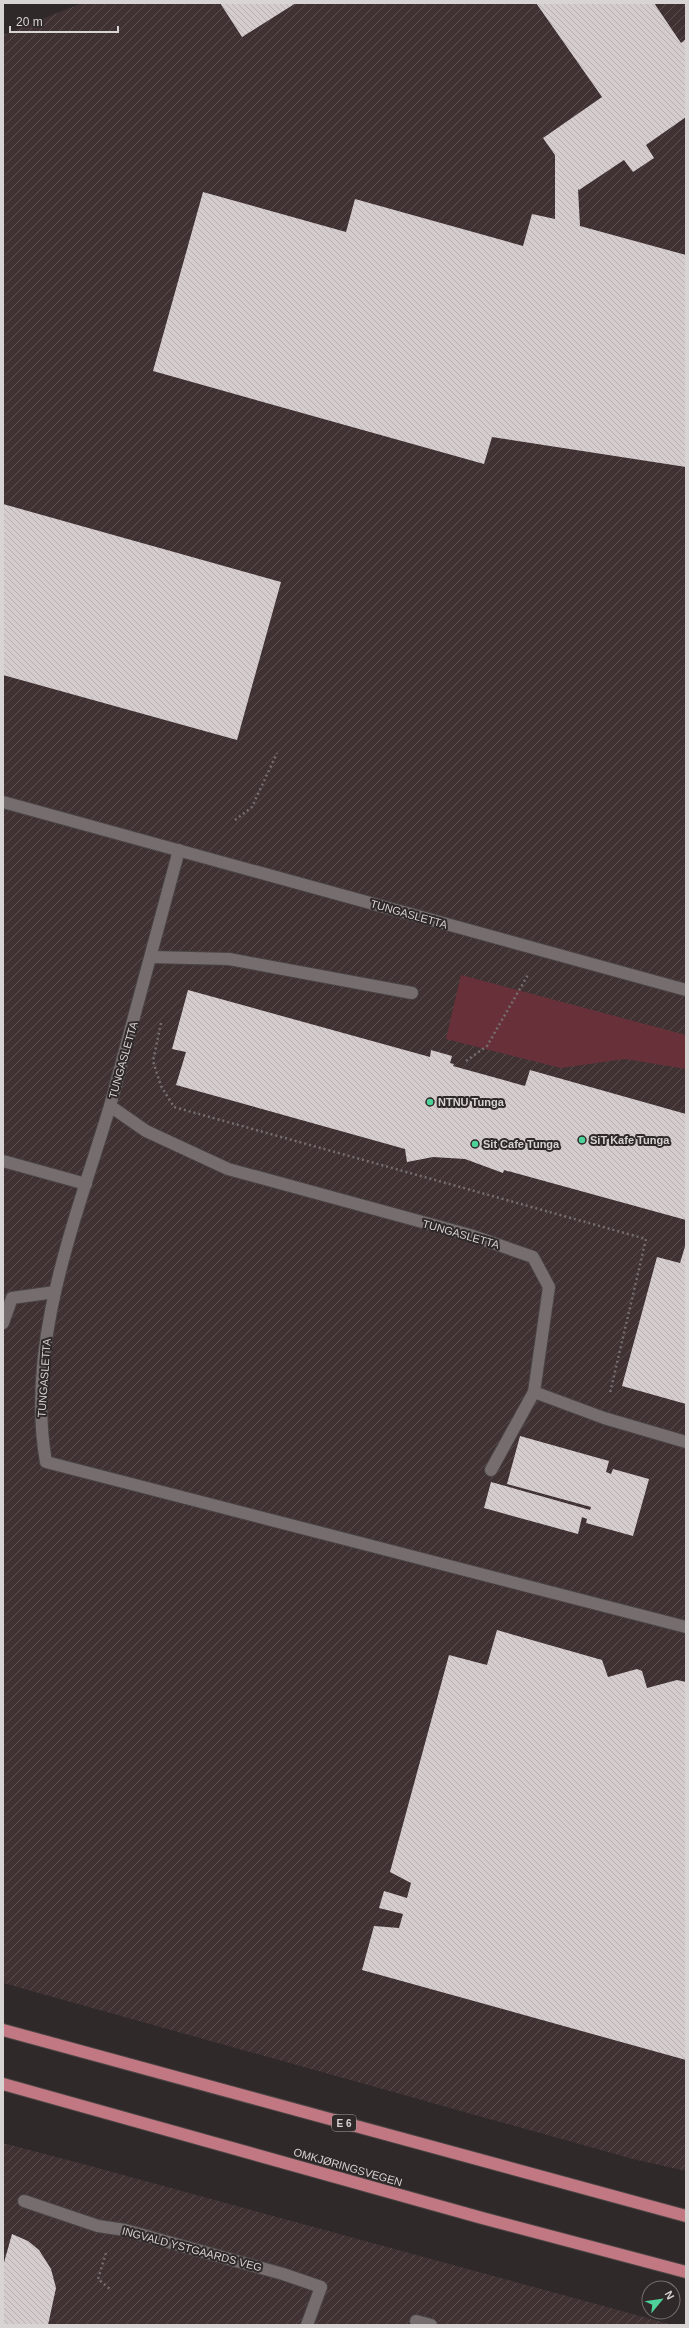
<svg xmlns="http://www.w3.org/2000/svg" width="689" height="2328" viewBox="0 0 689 2328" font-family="Arial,sans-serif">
  <defs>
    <pattern id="industrial-furrows" width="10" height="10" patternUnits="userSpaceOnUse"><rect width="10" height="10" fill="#403233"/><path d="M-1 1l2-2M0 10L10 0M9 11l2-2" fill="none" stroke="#5b4f50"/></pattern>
    <pattern id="building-back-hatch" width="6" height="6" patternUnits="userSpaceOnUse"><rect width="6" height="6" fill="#d5cccd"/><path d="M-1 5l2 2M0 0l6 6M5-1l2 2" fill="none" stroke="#b7b0b1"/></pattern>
  </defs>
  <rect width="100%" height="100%" fill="#302929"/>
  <g fill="url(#industrial-furrows)">
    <path d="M 82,3 L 686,3 L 686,2171 L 633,2159 L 3,1983 L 3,35 Z"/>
    <path d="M 3,2143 L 83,2164 L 673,2325 L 3,2325 Z"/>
  </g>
  <path fill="#683139" d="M 461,975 L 686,1035 L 686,1069 L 625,1059 L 561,1068 L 446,1039 Z"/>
  <g fill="url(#building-back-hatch)">
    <path d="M 220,3 L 296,3 L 242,37 Z"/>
    <path d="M 536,3 L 654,3 L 681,43 L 686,39 L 686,117 L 646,145 L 654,158 L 633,172 L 624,160 L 579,190 L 578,189 L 580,226 L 686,255 L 686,467 L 492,437 L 484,464 L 153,371 L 203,192 L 346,232 L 355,199 L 523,246 L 532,214 L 555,219 L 555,155 L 543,138 L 602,97 Z"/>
    <path d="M 3,504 L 281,582 L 237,740 L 3,675 Z"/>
    <path d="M 188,990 L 430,1057 L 431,1050 L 452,1056 L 450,1063 L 454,1064 L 453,1066 L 525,1086 L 530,1070 L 686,1114 L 686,1220 L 504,1170 L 503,1173 L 465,1159 L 433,1157 L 407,1162 L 405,1149 L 176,1085 L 186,1052 L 172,1049 Z"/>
    <path d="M 686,1243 L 686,1404 L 622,1386 L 657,1257 L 680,1263 Z"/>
    <path d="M 520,1436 L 609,1461 L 606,1472 L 611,1474 L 613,1469 L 649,1479 L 633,1536 L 586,1523 L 587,1519 L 582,1517 L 578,1534 L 484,1508 L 491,1482 L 590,1510 L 591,1507 L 507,1484 Z"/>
    <path d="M 497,1630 L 602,1660 L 608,1677 L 637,1669 L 642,1671 L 647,1688 L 677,1680 L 686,1682 L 686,2060 L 362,1970 L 374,1926 L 399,1928 L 403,1914 L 379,1908 L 384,1891 L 407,1898 L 411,1883 L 390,1872 L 449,1655 L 487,1665 Z"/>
    <path d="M 12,2234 L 28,2241 L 39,2250 L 51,2269 L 56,2288 L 48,2325 L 3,2325 L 3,2266 Z"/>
  </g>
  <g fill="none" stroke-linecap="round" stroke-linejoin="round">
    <defs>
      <g id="lane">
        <path d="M 179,850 L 110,1106 L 146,1131 L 228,1169 L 470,1235 L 533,1257 L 549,1287 L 534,1392 L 604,1418 L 686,1442"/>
        <path d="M 151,957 L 229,959 L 412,993"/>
        <path d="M 110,1106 C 76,1219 25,1343 46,1462 L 686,1627"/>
        <path d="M 3,1161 L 86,1184"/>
        <path d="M 3,1323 L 12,1298 L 55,1292"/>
        <path d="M 491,1470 L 534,1392"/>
        <path d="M 24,2201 L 98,2226 L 125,2230 L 283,2274 L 321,2287 L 307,2325"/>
        <path d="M 416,2321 L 431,2325"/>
      </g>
      <path id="secondary" d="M 3,802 L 686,990"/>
      <g id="highway">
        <path d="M 3,2030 L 686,2216"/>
        <path d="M 3,2084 L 482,2218 L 686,2272"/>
      </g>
    </defs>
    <use href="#lane" stroke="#4a4444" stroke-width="14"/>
    <use href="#secondary" stroke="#4a4444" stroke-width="14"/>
    <use href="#highway" stroke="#4a4444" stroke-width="14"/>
    <g stroke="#746e6e" stroke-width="2.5" stroke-dasharray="2 3" stroke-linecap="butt">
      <path d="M 235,820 L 252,807 L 277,753"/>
      <path d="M 161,1023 L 153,1061 L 161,1086 L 174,1107 L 646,1239 L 610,1393"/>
      <path d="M 466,1061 L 487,1046 L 529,973"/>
      <path d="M 106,2253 L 98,2279 L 111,2290"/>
    </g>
    <use href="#lane" stroke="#756d6e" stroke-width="12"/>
    <use href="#secondary" stroke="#756d6e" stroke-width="12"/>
    <use href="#highway" stroke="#c17882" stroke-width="12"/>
  </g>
  <g fill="#4dd39a" stroke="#302929" stroke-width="1.5">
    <circle cx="430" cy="1102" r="4"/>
    <circle cx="582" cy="1140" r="4"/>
    <circle cx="475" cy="1144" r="4"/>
  </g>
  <g text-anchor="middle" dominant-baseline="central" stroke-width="4" stroke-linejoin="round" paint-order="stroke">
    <rect fill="#302929" stroke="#a6a1a1" stroke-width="1" x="332" y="2115" width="24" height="16" rx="3"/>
    <g font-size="10" font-weight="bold" fill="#d8d4d4">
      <text x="344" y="2123">E 6</text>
    </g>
    <g font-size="11" fill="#d8d4d4" stroke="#302929">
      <text transform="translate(409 914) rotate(16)">TUNGASLETTA</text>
      <text transform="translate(123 1060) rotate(-74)">TUNGASLETTA</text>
      <text transform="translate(461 1234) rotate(16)">TUNGASLETTA</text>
      <text transform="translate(44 1378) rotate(-86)">TUNGASLETTA</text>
      <text transform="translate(348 2167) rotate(16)">OMKJØRINGSVEGEN</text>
      <text transform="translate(192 2249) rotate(15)">INGVALD YSTGAARDS VEG</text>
    </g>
    <g font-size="11" font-weight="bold" fill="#d8d4d4" stroke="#302929" text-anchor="start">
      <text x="438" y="1102">NTNU Tunga</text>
      <text x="590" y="1140">SiT Kafe Tunga</text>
      <text x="483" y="1144">Sit Cafe Tunga</text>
    </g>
  </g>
  <rect width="689" height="2328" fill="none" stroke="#d8d4d4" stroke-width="8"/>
  <g transform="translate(661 2300) rotate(61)"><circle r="19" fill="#302929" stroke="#736d6d"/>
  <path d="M0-3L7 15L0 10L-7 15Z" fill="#4dd39a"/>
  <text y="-6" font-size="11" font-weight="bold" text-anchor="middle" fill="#d8d4d4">N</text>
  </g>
  <path d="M10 26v6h108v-6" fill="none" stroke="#d8d4d4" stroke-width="2"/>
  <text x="16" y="26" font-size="12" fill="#d8d4d4" stroke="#302929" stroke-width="3" paint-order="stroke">20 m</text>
</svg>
